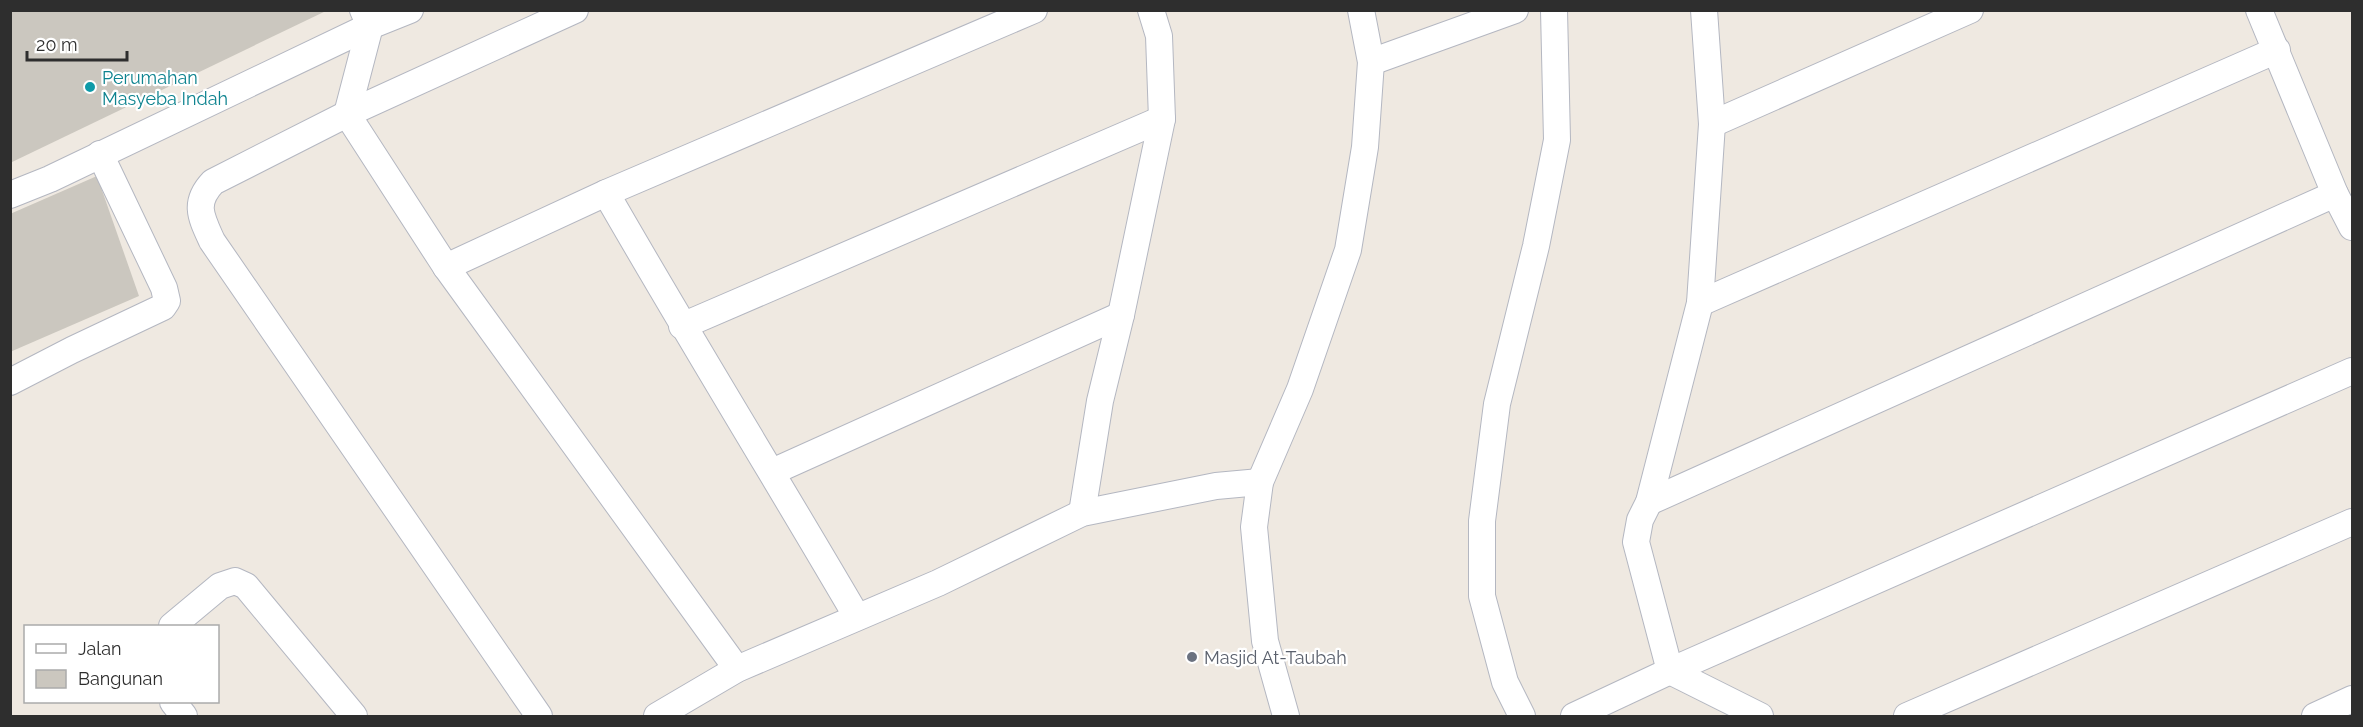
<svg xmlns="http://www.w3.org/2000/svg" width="2363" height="727" viewBox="0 0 2363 727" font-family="Raleway,sans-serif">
  <rect width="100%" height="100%" fill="#efe9e1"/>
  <g fill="#cbc7bf">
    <path d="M 11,10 L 328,10 L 10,163 Z"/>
    <path d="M 97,176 L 139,296 L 10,352 L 10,214 Z"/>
  </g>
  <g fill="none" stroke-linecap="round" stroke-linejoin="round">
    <defs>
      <g id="minor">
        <path d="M 363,10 L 370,26 L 347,114 L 446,267 L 737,669"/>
        <path d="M 2259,10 L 2335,194 L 2352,227"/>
        <path d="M 1371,62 L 1515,10"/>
        <path d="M 1712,124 L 1970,10"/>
        <path d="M 606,193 C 688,336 774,475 857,617"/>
        <path d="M 10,195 L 50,179 L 370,26 L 410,10"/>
        <path d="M 446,267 L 606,193 L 1034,10"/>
        <path d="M 1700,303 L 2277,50"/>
        <path d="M 682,326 L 1162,119"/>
        <path d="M 10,382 L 72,350 L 163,307 L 167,301 L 164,288 L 100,154"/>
        <path d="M 772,472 L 1121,315"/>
        <path d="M 1649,502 L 2335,194"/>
        <path d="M 1082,513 L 1100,401 L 1121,315 L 1162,119 L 1159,36 L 1151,10"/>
        <path d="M 172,626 L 220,586 L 235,581 L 246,586 L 354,716"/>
        <path d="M 1670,671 L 1636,542 L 1640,520 L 1649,502 L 1700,303 L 1712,124 L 1704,10"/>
        <path d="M 1670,671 L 1760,716"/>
        <path d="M 173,702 L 184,716"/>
        <path d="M 539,716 L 212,241 C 201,217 193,203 213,182 L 347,114 L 575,10"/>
        <path d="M 657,716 L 737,669 L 938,583 L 1082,513 L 1216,486 L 1260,482"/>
        <path d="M 1286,716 L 1265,641 L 1254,527 L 1260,482 L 1300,389 L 1348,250 L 1365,147 L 1371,62 L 1361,10"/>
        <path d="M 1522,716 L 1505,682 L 1482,596 L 1482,521 L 1497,404 L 1536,246 L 1557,140 L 1554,10"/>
        <path d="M 1574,716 L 1670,671 L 2352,371"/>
        <path d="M 1907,716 L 2352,522"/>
        <path d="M 2315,716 L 2352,699"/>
      </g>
    </defs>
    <use href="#minor" stroke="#b4b7c1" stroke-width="28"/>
    <use href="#minor" stroke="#fff" stroke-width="26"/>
  </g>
  <circle fill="#0f9aa8" stroke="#fff" stroke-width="2" cx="90" cy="87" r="6"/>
  <circle fill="#6b7280" stroke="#fff" stroke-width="2" cx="1192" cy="657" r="6"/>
  <g text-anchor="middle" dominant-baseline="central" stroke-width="4.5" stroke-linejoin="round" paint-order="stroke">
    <g font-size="18" fill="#0d838f" stroke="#fff" text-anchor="start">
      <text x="102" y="77">Perumahan<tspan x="102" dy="21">Masyeba Indah</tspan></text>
    </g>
    <g font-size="18" fill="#5b616d" stroke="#fff" text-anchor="start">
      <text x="1204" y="657">Masjid At-Taubah</text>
    </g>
  </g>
  <rect width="2363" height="727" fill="none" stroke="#2e2e2e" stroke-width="24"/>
  <rect x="24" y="625" width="195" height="78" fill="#ffffff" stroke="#ababab" stroke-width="1.5"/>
  <rect x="36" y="644" width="30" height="9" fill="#ffffff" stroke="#ababab" stroke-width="1.5"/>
  <text x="78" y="655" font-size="18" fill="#2e2e2e">Jalan</text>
  <rect x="36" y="670" width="30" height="18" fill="#cbc7bf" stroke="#ababab" stroke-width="1.5"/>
  <text x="78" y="685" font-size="18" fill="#2e2e2e">Bangunan</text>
  <path d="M27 51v9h100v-9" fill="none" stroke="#2e2e2e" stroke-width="3"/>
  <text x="36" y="51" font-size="18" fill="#2e2e2e" stroke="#ffffff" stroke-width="4.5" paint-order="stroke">20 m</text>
</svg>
